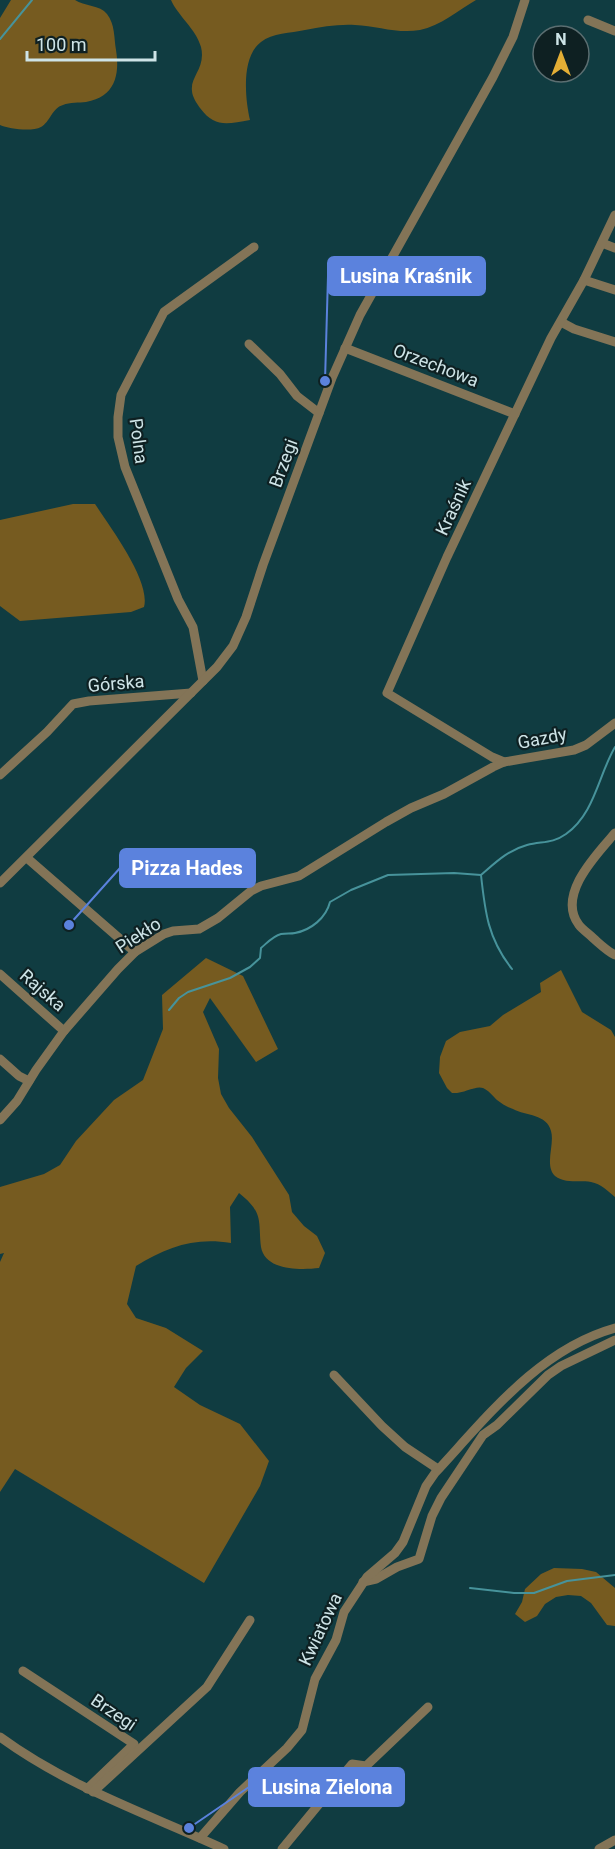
<svg xmlns="http://www.w3.org/2000/svg" width="615" height="1849" viewBox="0 0 615 1849" font-family="Roboto,sans-serif">
  <rect width="100%" height="100%" fill="#103c41"/>
  <g fill="#765b20">
    <path d="M 11,0 L 75,0 C 84,6 100,5 107,14 C 115,24 114,38 116,50 C 120,75 115,97 86,102 C 79,103 70,102 63,105 C 52,108 50,122 41,127 C 32,132 9,129 0,125 L 0,18 Z"/>
    <path d="M 171,0 L 476,0 C 459,10 440,26 420,30 C 398,34 377,26 355,25 C 338,24 322,27 305,30 C 291,33 272,33 261,42 C 241,57 245,98 250,120 C 227,124 215,128 200,108 C 197,104 192,96 192,91 C 190,76 206,68 201,47 C 196,29 178,16 171,0 Z"/>
    <path d="M 73,504 L 95,504 C 110,527 151,581 144,607 L 131,612 L 20,621 L 0,606 L 0,520 Z"/>
    <path d="M 206,958 L 243,976 L 278,1049 L 256,1062 L 210,998 L 203,1012 L 219,1049 L 218,1078 L 221,1094 L 229,1108 L 252,1137 L 289,1195 L 292,1212 L 304,1226 L 317,1236 L 325,1253 L 319,1268 C 301,1270 265,1271 261,1247 C 258,1220 264,1213 239,1193 L 230,1207 L 231,1243 C 194,1237 167,1247 136,1266 L 127,1304 L 136,1318 L 166,1328 L 203,1351 L 186,1368 L 174,1387 L 200,1405 L 240,1424 L 269,1461 L 260,1486 L 204,1583 L 15,1469 L 0,1492 L 0,1262 L 4,1253 L 0,1254 L 0,1187 L 44,1174 L 60,1165 L 76,1141 L 114,1100 L 143,1080 L 163,1029 L 162,995 Z"/>
    <path d="M 561,970 L 582,1012 L 611,1030 L 615,1037 L 615,1197 C 608,1191 601,1184 591,1182 C 580,1180 565,1184 555,1176 C 544,1165 555,1144 551,1131 C 547,1114 526,1116 513,1109 C 507,1107 502,1104 497,1100 C 493,1096 488,1090 483,1088 C 476,1085 463,1094 452,1093 L 447,1088 L 439,1073 L 440,1057 L 446,1041 L 460,1032 L 490,1026 L 503,1015 L 541,992 L 540,983 Z"/>
    <path d="M 554,1568 L 582,1569 L 596,1572 L 615,1588 L 615,1626 L 607,1625 L 591,1603 L 581,1596 L 568,1595 L 556,1597 L 545,1604 L 537,1616 L 525,1622 L 515,1614 L 522,1602 L 525,1589 L 541,1574 Z"/>
  </g>
  <g fill="none" stroke-linecap="round" stroke-linejoin="round">
    <g stroke="#47939b" stroke-width="2">
      <path d="M 0,39 L 32,0"/>
      <path d="M 481,875 C 485,912 488,939 512,969"/>
      <path d="M 169,1010 L 179,998 L 188,992 L 230,978 L 250,967 L 260,958 L 261,948 C 267,943 273,936 281,934 C 286,933 291,934 295,933 C 311,930 326,918 330,902 L 351,890 L 388,875 L 454,873 L 481,875 C 495,863 508,850 527,845 C 542,841 552,844 566,834 C 595,813 598,776 615,747"/>
      <path d="M 470,1588 L 514,1593 L 534,1593 L 567,1581 L 615,1575"/>
    </g>
    <g stroke="#837457" stroke-width="9">
      <path d="M 588,20 L 615,31"/>
      <path d="M 602,243 L 615,248"/>
      <path d="M 584,280 L 615,290"/>
      <path d="M 561,322 L 574,329 L 615,342"/>
      <path d="M 249,344 L 280,374 L 297,396 L 319,413"/>
      <path d="M 345,348 L 515,414"/>
      <path d="M 203,681 L 193,627 L 178,599 L 125,467 L 118,437 L 118,417 L 121,395 L 164,312 L 254,247"/>
      <path d="M 504,762 L 492,757 L 387,693 L 447,557 L 551,338 L 584,280 L 615,215"/>
      <path d="M 0,775 L 47,732 L 73,704 L 89,701 L 191,693"/>
      <path d="M 615,833 C 597,854 556,895 579,925 C 583,930 589,934 593,938 C 600,944 607,951 615,955"/>
      <path d="M 27,858 L 135,952"/>
      <path d="M 0,883 L 217,667 L 233,646 L 246,617 L 263,565 L 332,378 L 360,315 L 493,77 L 513,37 L 525,0"/>
      <path d="M 0,974 L 64,1031"/>
      <path d="M 0,1059 L 19,1076 L 29,1081"/>
      <path d="M 0,1120 L 17,1101 L 36,1070 L 64,1031 L 118,969 L 135,952 L 164,934 L 173,931 L 199,929 L 218,918 L 251,891 L 261,886 L 299,876 L 386,822 L 411,808 L 444,794 L 493,767 L 504,762 L 574,750 L 586,745 L 615,723"/>
      <path d="M 334,1375 L 382,1426 L 405,1447 L 438,1469"/>
      <path d="M 363,1582 L 376,1579 L 397,1567 L 419,1559 L 432,1516 L 441,1498 L 483,1435 L 497,1425 L 548,1375 L 561,1366 L 615,1340"/>
      <path d="M 23,1671 L 134,1744 L 87,1789"/>
      <path d="M 0,1737 C 68,1787 148,1814 224,1849"/>
      <path d="M 93,1792 L 207,1687 L 250,1620"/>
      <path d="M 200,1838 L 240,1792 L 287,1748 L 302,1730 L 315,1679 L 336,1640 L 344,1612 L 367,1577 L 395,1553 L 403,1542 L 426,1486 L 435,1473 C 487,1417 539,1349 615,1328"/>
      <path d="M 282,1849 L 352,1764 L 366,1766 L 428,1707"/>
      <path d="M 599,1849 L 615,1840"/>
    </g>
  </g>
  <g text-anchor="middle" dominant-baseline="central" stroke-width="4.5" stroke-linejoin="round" paint-order="stroke">
    <g font-size="18" fill="#cee4e7" stroke="#0e2022">
      <text transform="translate(436 365) rotate(21)">Orzechowa</text>
      <text transform="translate(139 441) rotate(82)">Polna</text>
      <text transform="translate(283 463) rotate(-70)">Brzegi</text>
      <text transform="translate(453 507) rotate(-65)">Kraśnik</text>
      <text transform="translate(116 683) rotate(-5)">Górska</text>
      <text transform="translate(542 738) rotate(-11)">Gazdy</text>
      <text transform="translate(138 935) rotate(-33)">Piekło</text>
      <text transform="translate(43 990) rotate(41)">Rajska</text>
      <text transform="translate(320 1629) rotate(-65)">Kwiatowa</text>
      <text transform="translate(114 1712) rotate(34)">Brzegi</text>
    </g>
  </g>
  <path fill="none" stroke="#5b82dd" stroke-width="2" d="M325 381L328 276M69 925L120 868M189 1828L249 1787"/>
  <g fill="#5b82dd" stroke="#0e2022" stroke-width="2">
    <circle cx="325" cy="381" r="6"/>
    <circle cx="69" cy="925" r="6"/>
    <circle cx="189" cy="1828" r="6"/>
  </g>
  <g fill="#5b82dd" stroke="#5b82dd" stroke-width="2">
    <rect x="328" y="257" width="157" height="38" rx="6"/>
    <rect x="120" y="849" width="135" height="38" rx="6"/>
    <rect x="249" y="1768" width="155" height="38" rx="6"/>
  </g>
  <g font-size="20" text-anchor="middle" font-weight="bold" fill="#fff">
    <text x="406" y="283">Lusina Kraśnik</text>
    <text x="187" y="875">Pizza Hades</text>
    <text x="327" y="1794">Lusina Zielona</text>
  </g>
  <g transform="translate(561 54)"><circle r="28" fill="#0e2022" stroke="#5b6e71" stroke-width="1.5"/>
  <path d="M0-4.5L10 22L0 15L-10 22Z" fill="#e3ae35"/>
  <text y="-9" font-size="16" font-weight="bold" text-anchor="middle" fill="#cee4e7">N</text>
  </g>
  <path d="M27 51v9h128v-9" fill="none" stroke="#cee4e7" stroke-width="3"/>
  <text x="36" y="51" font-size="18" fill="#cee4e7" stroke="#0e2022" stroke-width="4.5" paint-order="stroke">100 m</text>
</svg>
